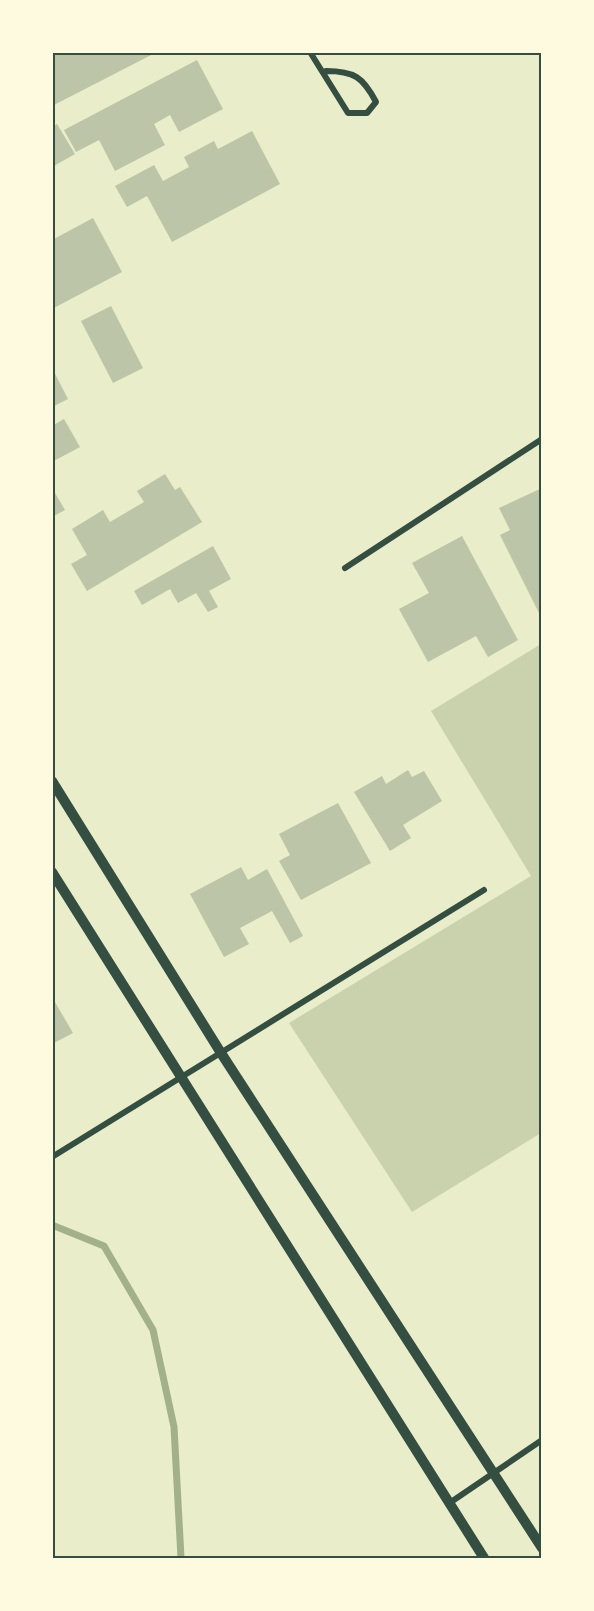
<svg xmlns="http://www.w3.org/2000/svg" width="594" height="1611" viewBox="0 0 594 1611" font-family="Quicksand,sans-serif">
  <rect width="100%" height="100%" fill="#e9edc9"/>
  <path fill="#cad2ad" d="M 541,644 L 541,1133 L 412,1212 L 289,1023 L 531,876 L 431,711 Z"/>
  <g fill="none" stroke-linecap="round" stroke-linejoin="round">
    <path stroke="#a3b18a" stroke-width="7" d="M 52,1225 L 104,1246 L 153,1330 L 174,1427 L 181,1558"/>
  </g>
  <g fill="#bcc5a7">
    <path d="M 52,52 L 157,52 L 52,106 Z"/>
    <path d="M 197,60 L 223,109 L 179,132 L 170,115 L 154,124 L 165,145 L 115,171 L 99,140 L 76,152 L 64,130 Z"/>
    <path d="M 57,124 L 75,154 L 52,167 L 52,127 Z"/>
    <path d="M 252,131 L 280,184 L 172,242 L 147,196 L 127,207 L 115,186 L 154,165 L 163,181 L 189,167 L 184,157 L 214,141 L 218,149 Z"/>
    <path d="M 93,218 L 122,272 L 52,309 L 52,240 Z"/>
    <path d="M 111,306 L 143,368 L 113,383 L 81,321 Z"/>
    <path d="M 52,368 L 68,399 L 52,407 Z"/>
    <path d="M 64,419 L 80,447 L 52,462 L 52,426 Z"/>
    <path d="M 165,474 L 175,490 L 180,487 L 202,522 L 87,591 L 71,564 L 87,555 L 72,529 L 103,510 L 110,522 L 144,502 L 137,491 Z"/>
    <path d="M 52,488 L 65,510 L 52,517 Z"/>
    <path d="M 542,488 L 542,619 L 500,535 L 510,530 L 499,508 Z"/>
    <path d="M 462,536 L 518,640 L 488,657 L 476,636 L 428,662 L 399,609 L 429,593 L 412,563 Z"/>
    <path d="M 213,546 L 231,579 L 209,591 L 218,607 L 208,612 L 196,593 L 178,603 L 170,589 L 142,605 L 134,591 Z"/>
    <path d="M 408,770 L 412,777 L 424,771 L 442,801 L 403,825 L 411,838 L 390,851 L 354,792 L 382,776 L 386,784 Z"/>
    <path d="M 338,803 L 371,863 L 301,900 L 279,861 L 290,855 L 279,834 Z"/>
    <path d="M 241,867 L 248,880 L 267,869 L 303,936 L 290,943 L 272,911 L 240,928 L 249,944 L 224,957 L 190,894 Z"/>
    <path d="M 52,997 L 73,1033 L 52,1044 Z"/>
  </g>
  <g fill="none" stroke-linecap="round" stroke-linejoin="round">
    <g stroke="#344e41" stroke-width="6">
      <path d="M 310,52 L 348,113 L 367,113 L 376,102 C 363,77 354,71 326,71"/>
      <path d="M 345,568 L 542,439"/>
      <path d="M 52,1157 L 484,890"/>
      <path d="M 448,1504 L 542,1440"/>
    </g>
    <g stroke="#344e41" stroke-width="10">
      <path d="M 52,781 L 221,1053 L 542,1548"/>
      <path d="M 52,872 L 484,1558"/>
    </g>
  </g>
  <rect width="594" height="1611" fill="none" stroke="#fefae0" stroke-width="108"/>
  <rect x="54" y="54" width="486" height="1503" fill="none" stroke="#344e41" stroke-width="2"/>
</svg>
